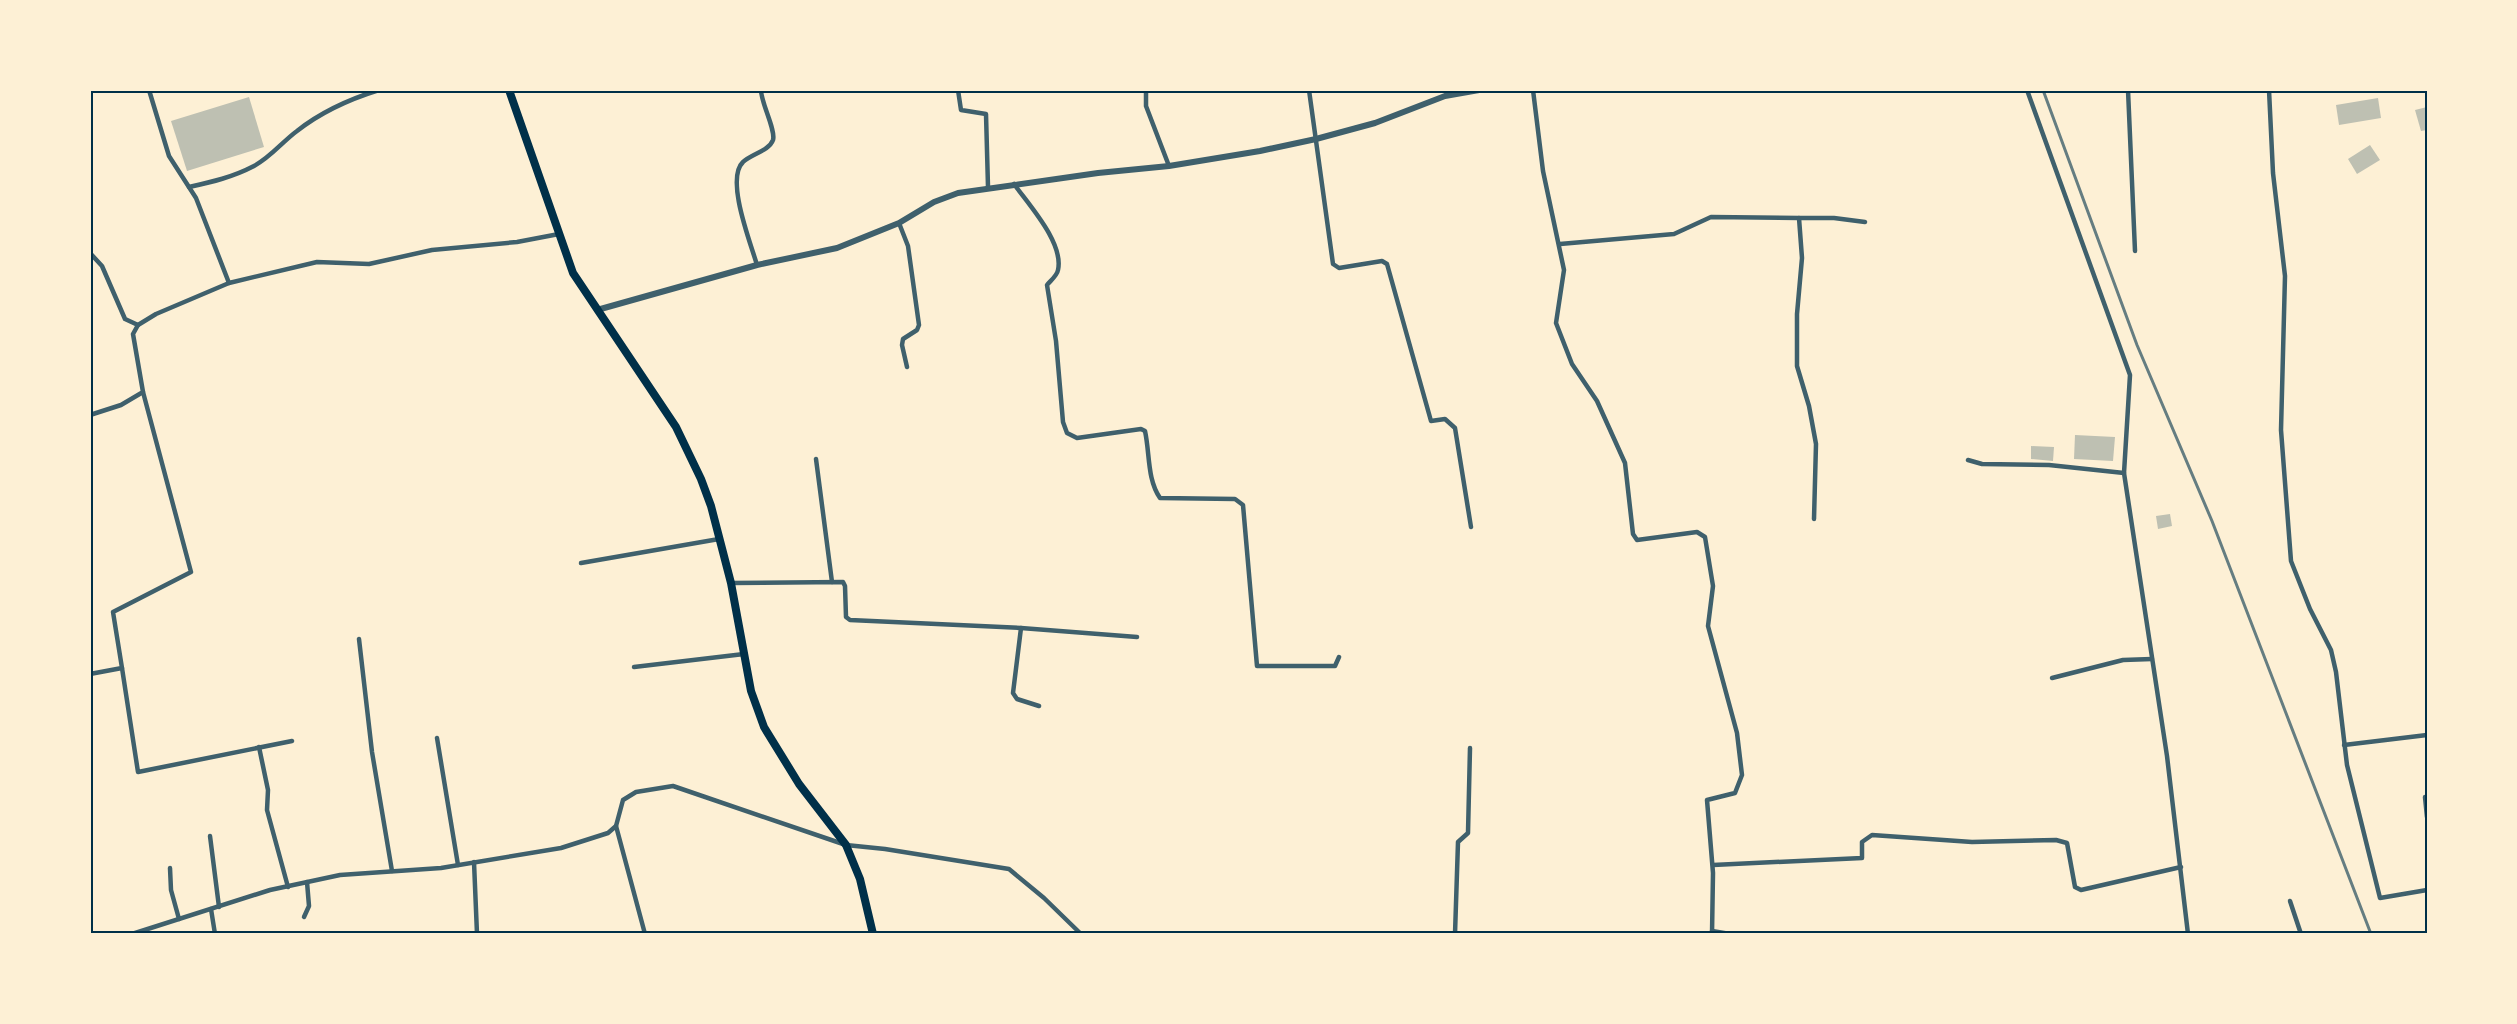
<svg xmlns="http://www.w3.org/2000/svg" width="2517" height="1024" viewBox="0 0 2517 1024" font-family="'Libre Baskerville',serif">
  <rect width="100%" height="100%" fill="#fdf0d5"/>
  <g fill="#bec0b2">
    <path d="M 249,97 L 264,147 L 187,171 L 171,121 Z"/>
    <path d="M 2378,98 L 2381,118 L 2339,125 L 2336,105 Z"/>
    <path d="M 2427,107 L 2427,130 L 2421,131 L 2415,110 Z"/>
    <path d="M 2370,145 L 2380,160 L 2357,174 L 2348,159 Z"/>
    <path d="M 2075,435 L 2115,437 L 2113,461 L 2074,459 Z"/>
    <path d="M 2031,446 L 2054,447 L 2053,461 L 2031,459 Z"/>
    <path d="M 2170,514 L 2172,526 L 2158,529 L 2156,516 Z"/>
  </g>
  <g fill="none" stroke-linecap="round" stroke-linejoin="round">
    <g stroke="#3f606c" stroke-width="4.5">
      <path d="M 149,90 L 169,156 L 196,198 L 229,283"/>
      <path d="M 958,90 L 961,110 L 986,114 L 988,187"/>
      <path d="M 1146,90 L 1146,106 L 1169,166"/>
      <path d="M 1309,90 L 1333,264 L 1339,268 L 1382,261 L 1387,264 L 1431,421 L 1445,419 L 1455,428 L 1471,527"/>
      <path d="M 1533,90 L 1543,171 L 1564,270 L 1556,323 L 1572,364 L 1597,401 L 1625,463 L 1633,534 L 1637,540 L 1697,532 L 1705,537 L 1713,586 L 1708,626 L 1737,733 L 1742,775 L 1735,793 L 1707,800 L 1713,873 L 1712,934"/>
      <path d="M 2027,90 L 2130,375 L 2124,473 L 2167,756 L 2188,934"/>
      <path d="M 2128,90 L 2135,251"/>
      <path d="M 2269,90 L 2273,173 L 2285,276 L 2281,430 L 2291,561 L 2310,609 L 2331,650 L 2336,672 L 2347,765 L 2380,898 L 2427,890"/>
      <path d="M 1014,184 C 1029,205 1064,243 1058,270 C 1057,276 1050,281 1047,285 L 1056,341 L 1063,422 L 1067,433 L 1077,438 L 1141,429 L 1145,431 C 1150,454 1147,479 1160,498 L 1235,499 L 1243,505 L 1257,666 L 1335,666 L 1339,657"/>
      <path d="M 189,187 C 212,182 233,177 254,166 C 271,157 282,142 297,131 C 321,112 350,99 379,90"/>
      <path d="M 899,223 L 908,246 L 919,325 L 917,330 L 903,339 L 902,345 L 907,367"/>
      <path d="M 1560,244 L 1674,234 L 1711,217 L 1799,218"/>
      <path d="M 90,253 L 102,266 L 125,319 L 138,325"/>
      <path d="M 757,265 C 751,244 725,179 743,162 C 751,154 769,151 773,140 C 776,130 761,103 761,90"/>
      <path d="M 90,415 L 121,405 L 143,392 L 133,334 L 138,325 L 156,314 L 229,283 L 317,262 L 369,264 L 432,250 L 517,242 L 559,234"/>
      <path d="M 816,459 L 832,582"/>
      <path d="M 1968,460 L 1982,464 L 2049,465 L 2124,473"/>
      <path d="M 1814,519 L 1816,444 L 1809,406 L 1797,366 L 1797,314 L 1802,258 L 1799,218 L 1834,218 L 1865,222"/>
      <path d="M 581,563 L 719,539"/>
      <path d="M 731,583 L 843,582 L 845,586 L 846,617 L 850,620 L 1021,628 L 1137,637"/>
      <path d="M 1021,628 L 1013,693 L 1017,699 L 1039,706"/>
      <path d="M 359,639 L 372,752 L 392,871"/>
      <path d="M 634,667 L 744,654"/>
      <path d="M 122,668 L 138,772 L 292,741"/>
      <path d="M 90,674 L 122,668 L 113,612 L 191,572 L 143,392"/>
      <path d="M 2052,678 L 2123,660 L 2152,659"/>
      <path d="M 437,738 L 458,865"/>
      <path d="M 2344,745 L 2427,735"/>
      <path d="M 259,747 L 268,790 L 267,810 L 288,887"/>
      <path d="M 2425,797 L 2427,817"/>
      <path d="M 616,826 L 645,934"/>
      <path d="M 210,836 L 219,907"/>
      <path d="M 474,862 L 477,934"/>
      <path d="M 1713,865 L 1862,858 L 1862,842 L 1872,835 L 1972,842 L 2056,840 L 2067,843 L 2075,887 L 2081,890 L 2181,867"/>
      <path d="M 170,868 L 171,890 L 179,919"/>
      <path d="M 2290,901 L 2301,934"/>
      <path d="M 211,909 L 215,934"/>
      <path d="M 304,917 L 309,906 L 307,882"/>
      <path d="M 1712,931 L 1730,934"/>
      <path d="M 132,934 L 270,890 L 340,875 L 441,868 L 561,848 L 608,833 L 616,826 L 623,800 L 636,792 L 673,786 L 846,845 L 885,849 L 1009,869 L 1044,898 L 1081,934"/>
      <path d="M 1455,934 L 1458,842 L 1468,833 L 1470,748"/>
    </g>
    <path stroke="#3f606c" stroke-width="6" d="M 597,310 L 757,265 L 837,248 L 899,223 L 934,202 L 958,193 L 1098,173 L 1169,166 L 1260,151 L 1316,139 L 1375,123 L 1445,96 L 1479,90"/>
    <path stroke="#003049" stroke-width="8" d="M 509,90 L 573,273 L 676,427 L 701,479 L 711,506 L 731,583 L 751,691 L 764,727 L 799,784 L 846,845 L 860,879 L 873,934"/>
    <path stroke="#657d81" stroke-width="3" d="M 2043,90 L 2137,345 L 2212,521 L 2371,934"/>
  </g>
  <rect width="2517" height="1024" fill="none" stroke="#fdf0d5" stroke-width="183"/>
  <rect x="92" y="92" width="2334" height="840" fill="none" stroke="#003049" stroke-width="2"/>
</svg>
